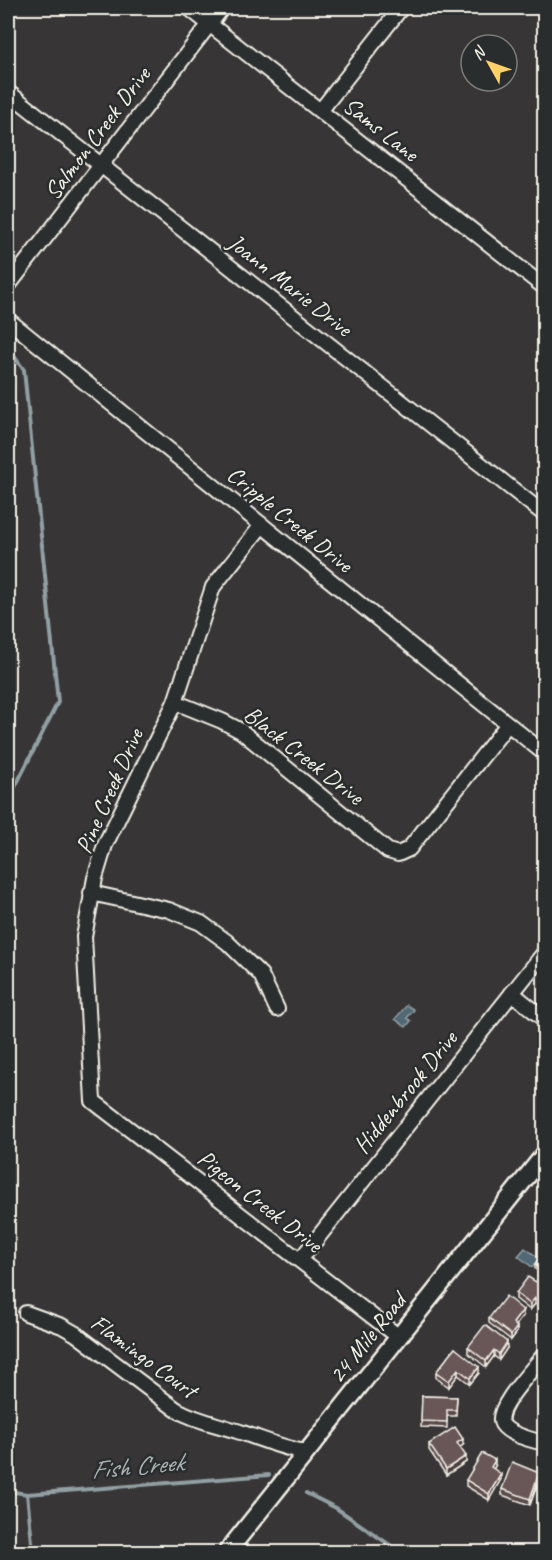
<svg xmlns="http://www.w3.org/2000/svg" width="552" height="1560" viewBox="0 0 552 1560" font-family="Caveat,sans-serif">
  <rect width="100%" height="100%" fill="#373536"/>
  <filter id="ink" filterUnits="userSpaceOnUse"><feTurbulence type="fractalNoise" baseFrequency=".0167" numOctaves="2"/><feDisplacementMap in="SourceGraphic" scale="12" xChannelSelector="R" yChannelSelector="G"/><feConvolveMatrix kernelMatrix="1 2 1 2 8 2 1 2 1" color-interpolation-filters="sRGB"/></filter>
  <g filter="url(#ink)">
    <g fill="#516875" stroke="#929fa3" stroke-width="1.5">
      <path d="M 407,1005 L 414,1010 L 407,1018 L 411,1021 L 406,1027 L 395,1019 Z"/>
      <path d="M 525,1248 L 539,1258 L 532,1267 L 518,1256 Z"/>
    </g>
    <g fill="none" stroke-linecap="round" stroke-linejoin="round">
      <g stroke="#929fa3" stroke-width="4">
        <path d="M 8,348 L 24,370 L 58,702 L 8,801"/>
        <path d="M 8,1414 L 8,1488"/>
        <path d="M 8,1491 L 27,1494 L 269,1475"/>
        <path d="M 306,1493 L 336,1508 L 400,1552"/>
        <path d="M 27,1494 L 33,1552"/>
      </g>
      <defs>
        <g id="minor">
          <path d="M 189,8 L 544,287"/>
          <path d="M 8,92 L 544,514"/>
          <path d="M 321,110 L 401,8"/>
          <path d="M 8,286 L 222,8"/>
          <path d="M 8,320 L 544,753"/>
          <path d="M 262,525 L 213,587 L 175,702 L 105,845 L 95,878 L 84,937 L 93,1101 L 399,1337"/>
          <path d="M 175,702 L 222,721 L 241,731 L 388,851 L 398,854 L 409,849 L 508,724"/>
          <path d="M 91,893 L 169,910 L 201,923 L 227,942 L 261,975 L 277,1009"/>
          <path d="M 512,993 L 544,1019"/>
          <path d="M 300,1260 L 544,953"/>
          <path d="M 26,1313 L 62,1326 L 76,1334 L 177,1410 C 199,1422 220,1425 243,1433 C 264,1440 283,1448 305,1452"/>
          <path d="M 544,1355 C 535,1367 493,1410 502,1424 C 509,1435 532,1440 544,1443"/>
        </g>
        <path id="tertiary" d="M 227,1552 L 544,1155"/>
      </defs>
      <use href="#minor" stroke="#f4f1e8" stroke-width="18"/>
      <use href="#tertiary" stroke="#f4f1e8" stroke-width="21"/>
      <use href="#minor" stroke="#2a2d2e" stroke-width="14"/>
      <use href="#tertiary" stroke="#2a2d2e" stroke-width="16"/>
    </g>
    <g fill="#5a4a4a" stroke="#f4f1e8" stroke-width="1.5">
      <path d="M 544,1252 L 544,1276 L 535,1269 L 535,1264 Z"/>
      <path d="M 544,1280 L 544,1304 L 541,1308 L 535,1304 L 530,1310 L 516,1299 L 516,1293 L 536,1282 Z"/>
      <path d="M 523,1316 L 516,1325 L 517,1332 L 511,1340 L 489,1323 L 489,1318 Z"/>
      <path d="M 468,1347 L 507,1348 L 499,1360 L 494,1356 L 486,1367 L 468,1353 Z"/>
      <path d="M 455,1348 L 479,1373 L 470,1384 L 458,1375 L 449,1387 L 436,1378 L 436,1372 Z"/>
      <path d="M 422,1396 L 457,1397 L 456,1416 L 447,1416 L 447,1428 L 421,1427 Z"/>
      <path d="M 429,1444 L 463,1445 L 460,1447 L 466,1462 L 446,1475 L 429,1450 Z"/>
      <path d="M 495,1466 L 493,1469 L 501,1479 L 489,1500 L 466,1486 L 466,1480 Z"/>
      <path d="M 544,1473 L 544,1508 L 539,1507 L 539,1501 Z"/>
      <path d="M 539,1479 L 530,1505 L 502,1495 L 502,1489 Z"/>
    </g>
    <g fill="#4a3c3c" stroke="#f4f1e8" stroke-width="1.5">
      <path d="M 535,1298 L 535,1304 L 530,1310 L 530,1304 Z"/>
      <path d="M 544,1299 L 544,1304 L 541,1308 L 541,1303 Z"/>
      <path d="M 523,1310 L 523,1316 L 513,1329 L 513,1323 Z"/>
      <path d="M 517,1327 L 517,1332 L 511,1340 L 511,1335 Z"/>
      <path d="M 507,1342 L 507,1348 L 499,1360 L 499,1354 Z"/>
      <path d="M 494,1350 L 494,1356 L 486,1367 L 486,1361 Z"/>
      <path d="M 479,1367 L 479,1373 L 470,1384 L 470,1378 Z"/>
      <path d="M 458,1369 L 458,1375 L 449,1387 L 449,1381 Z"/>
      <path d="M 463,1439 L 463,1445 L 457,1449 L 457,1443 Z"/>
      <path d="M 466,1456 L 466,1462 L 446,1475 L 446,1469 Z"/>
      <path d="M 495,1460 L 495,1466 L 491,1473 L 491,1467 Z"/>
      <path d="M 539,1473 L 539,1479 L 530,1505 L 530,1499 Z"/>
      <path d="M 501,1474 L 501,1479 L 489,1500 L 489,1494 Z"/>
    </g>
    <g fill="#695656" stroke="#f4f1e8" stroke-width="1.5">
      <path d="M 544,1252 L 544,1270 L 535,1264 Z"/>
      <path d="M 540,1276 L 544,1280 L 544,1299 L 541,1303 L 535,1298 L 530,1304 L 516,1293 L 528,1277 L 536,1282 Z"/>
      <path d="M 506,1296 L 523,1310 L 513,1323 L 517,1327 L 511,1335 L 489,1318 Z"/>
      <path d="M 485,1325 L 507,1342 L 499,1354 L 494,1350 L 486,1361 L 468,1347 Z"/>
      <path d="M 455,1348 L 479,1367 L 470,1378 L 458,1369 L 449,1381 L 436,1372 Z"/>
      <path d="M 422,1396 L 457,1397 L 456,1410 L 447,1410 L 447,1422 L 421,1421 Z"/>
      <path d="M 455,1427 L 463,1439 L 457,1443 L 466,1456 L 446,1469 L 429,1444 Z"/>
      <path d="M 482,1453 L 495,1460 L 491,1467 L 501,1474 L 489,1494 L 466,1480 Z"/>
      <path d="M 512,1462 L 539,1473 L 530,1499 L 502,1489 Z"/>
      <path d="M 544,1473 L 544,1502 L 539,1501 Z"/>
    </g>
  </g>
  <g text-anchor="middle" dominant-baseline="central" stroke-width="5" stroke-linejoin="round" paint-order="stroke">
    <g font-size="24" fill="#f4f1e8" stroke="#2a2d2e">
      <text transform="translate(381 129) rotate(38)">Sams Lane</text>
      <text transform="translate(97 133) rotate(-53)">Salmon Creek Drive</text>
      <text transform="translate(290 285) rotate(38)">Joann Marie Drive</text>
      <text transform="translate(290 519) rotate(39)">Cripple Creek Drive</text>
      <text transform="translate(304 755) rotate(38)">Black Creek Drive</text>
      <text transform="translate(109 791) rotate(-66)">Pine Creek Drive</text>
      <text transform="translate(405 1092) rotate(-51)">Hiddenbrook Drive</text>
      <text transform="translate(260 1201) rotate(38)">Pigeon Creek Drive</text>
      <text transform="translate(367 1338) rotate(-51)">24 Mile Road</text>
      <text transform="translate(144 1356) rotate(36)">Flamingo Court</text>
    </g>
    <g font-size="26" font-style="italic" fill="#abb3b4" stroke="#2a2d2e">
      <text transform="translate(137 1466) rotate(-5)">Fish Creek</text>
    </g>
  </g>
  <rect width="552" height="1560" fill="none" stroke="#2a2d2e" stroke-width="30"/>
  <rect x="15" y="15" width="522" height="1530" fill="none" stroke="#f4f1e8" stroke-width="2" filter="url(#ink)"/>
  <g transform="translate(489 63) rotate(310)"><circle r="28" fill="#2a2d2e" stroke="#7b7b78" stroke-width="1.5"/>
  <path d="M0-4.5L10 22L0 15L-10 22Z" fill="#ffd166"/>
  <text y="-9" font-size="16" font-weight="bold" text-anchor="middle" fill="#f4f1e8">N</text>
  </g>
</svg>
